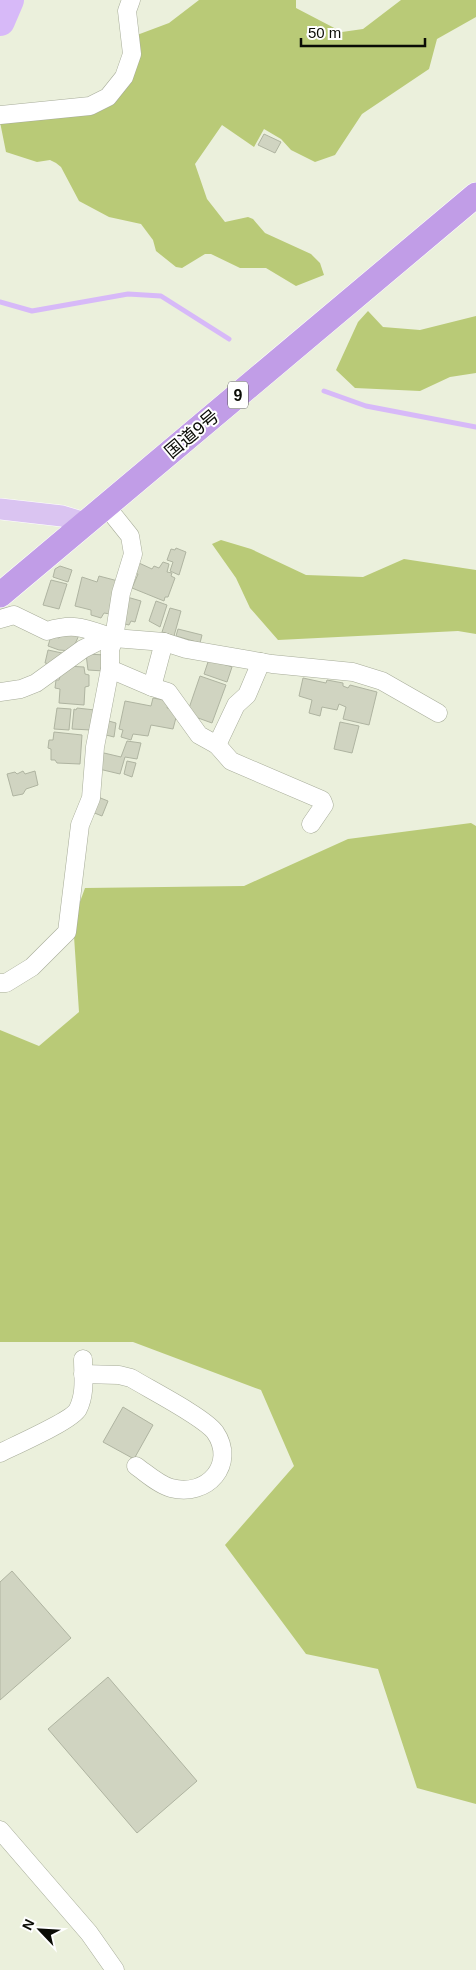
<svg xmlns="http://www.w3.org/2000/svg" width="476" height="1970" viewBox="0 0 476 1970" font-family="Arial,'Noto Sans JP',sans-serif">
  <rect width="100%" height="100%" fill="#ebf0dc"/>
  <g fill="#b9ca77">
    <path d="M 199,0 L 296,0 L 296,8 L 342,32 L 363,29 L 401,0 L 476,0 L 476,17 L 437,39 L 429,69 L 362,114 L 335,155 L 315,162 L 291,150 L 281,139 L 264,129 L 254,147 L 222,125 L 195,164 L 207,199 L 225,222 L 248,217 L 253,219 L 265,233 L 311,254 L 320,263 L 324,275 L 296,286 L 266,268 L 240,268 L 211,254 L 205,254 L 182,268 L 176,267 L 156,251 L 153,240 L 141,224 L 109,217 L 79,201 L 61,167 L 56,163 L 50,160 L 37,162 L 6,152 L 0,122 L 96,113 L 137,35 L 169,23 Z"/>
    <path d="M 368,311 L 383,327 L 420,330 L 476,316 L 476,373 L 450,377 L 420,391 L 355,388 L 336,370 L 358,322 Z"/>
    <path d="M 221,540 L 251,549 L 306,575 L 363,577 L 404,559 L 476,570 L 476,634 L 458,631 L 278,640 L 250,608 L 236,578 L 212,544 Z"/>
    <path d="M 471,823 L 476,826 L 476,1804 L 417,1788 L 378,1669 L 306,1654 L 225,1545 L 294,1466 L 261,1390 L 133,1342 L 0,1342 L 0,1030 L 39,1046 L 79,1012 L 73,921 L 85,888 L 244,886 L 348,839 Z"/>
  </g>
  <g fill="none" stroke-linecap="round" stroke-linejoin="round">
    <g stroke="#d7b9f8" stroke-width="5">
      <path d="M 0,302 L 32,311 L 128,294 L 161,296 L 229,339"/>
      <path d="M 324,391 L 366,406 L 476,427"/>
    </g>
    <path stroke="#d7b9f8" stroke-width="30" d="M 0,21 L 9,0"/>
  </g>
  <g fill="#d0d4c1" stroke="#afb4a1">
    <path d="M 264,134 L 281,142 L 275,153 L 258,145 Z"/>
    <path d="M 176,548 L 186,552 L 179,575 L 170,571 L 173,562 L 167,560 L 171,549 L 175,550 Z"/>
    <path d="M 163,562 L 169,564 L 167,572 L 172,573 L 171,576 L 175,578 L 168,597 L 165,597 L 164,601 L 132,588 L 138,574 L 135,573 L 139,563 L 152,569 L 154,566 L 159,568 Z"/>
    <path d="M 60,566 L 72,570 L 68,582 L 53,577 L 55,569 Z"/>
    <path d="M 99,576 L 118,581 L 110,614 L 104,613 L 101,618 L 91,615 L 91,610 L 75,606 L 82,577 L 97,582 Z"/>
    <path d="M 51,580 L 67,584 L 59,609 L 43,605 Z"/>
    <path d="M 127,597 L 141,601 L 135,622 L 131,621 L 129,625 L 121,623 Z"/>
    <path d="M 156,601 L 167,605 L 160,627 L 149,621 Z"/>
    <path d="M 170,608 L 181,611 L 174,636 L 162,632 Z"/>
    <path d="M 178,629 L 202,635 L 200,643 L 176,636 Z"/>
    <path d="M 61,635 L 79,635 L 72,651 L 59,650 L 48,646 L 51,636 L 59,638 Z"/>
    <path d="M 48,650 L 62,653 L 59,666 L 45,663 Z"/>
    <path d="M 86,654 L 106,655 L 104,671 L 88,670 Z"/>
    <path d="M 209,659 L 232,667 L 227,682 L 204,674 Z"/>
    <path d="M 66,666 L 84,667 L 85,674 L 89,675 L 89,686 L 85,687 L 84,705 L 59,703 L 60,689 L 55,688 L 56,680 L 59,680 L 61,673 L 65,673 Z"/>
    <path d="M 200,676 L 226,685 L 212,723 L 187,714 Z"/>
    <path d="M 303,678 L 326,683 L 327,680 L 343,683 L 343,686 L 348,688 L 350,685 L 377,692 L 369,725 L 343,719 L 346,707 L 339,704 L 337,710 L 322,707 L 320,716 L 309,713 L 312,700 L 299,696 Z"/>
    <path d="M 153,698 L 169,701 L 167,708 L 178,710 L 173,729 L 151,725 L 148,736 L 133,734 L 131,740 L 121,737 L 123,730 L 119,729 L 125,701 L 151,706 Z"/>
    <path d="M 57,708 L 71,709 L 69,730 L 54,729 Z"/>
    <path d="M 77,708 L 95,710 L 91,730 L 72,729 L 74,709 L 76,710 Z"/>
    <path d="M 105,720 L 116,723 L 114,737 L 102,734 Z"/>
    <path d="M 340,722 L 359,726 L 352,753 L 334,749 Z"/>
    <path d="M 54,732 L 82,735 L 80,764 L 57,763 L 55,760 L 51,760 L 51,749 L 48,748 L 49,740 L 53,740 Z"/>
    <path d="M 127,741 L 141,743 L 137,759 L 125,757 L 120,774 L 99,769 L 104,753 L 121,757 Z"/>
    <path d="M 127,761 L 136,763 L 132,777 L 124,774 Z"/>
    <path d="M 23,771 L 25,774 L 35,771 L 38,785 L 26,789 L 23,794 L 13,796 L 7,774 L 15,772 L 17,774 Z"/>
    <path d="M 98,797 L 108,801 L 102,816 L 92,812 Z"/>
    <path d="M 123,1407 L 153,1425 L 134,1459 L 103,1442 Z"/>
    <path d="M 12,1571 L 71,1638 L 0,1700 L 0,1582 Z"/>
    <path d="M 108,1677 L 197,1781 L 137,1833 L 48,1729 Z"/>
  </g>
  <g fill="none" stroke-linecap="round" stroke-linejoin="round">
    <defs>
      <g id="minor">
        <path d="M 0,115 L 90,106 L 108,97 L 124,77 L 132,54 L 127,11 L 131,0"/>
        <path d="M 0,619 L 14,615 L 47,631 C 76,622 86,629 114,638"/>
        <path d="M 110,669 L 152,687 L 164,642"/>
        <path d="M 152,687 L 168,692 L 199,735 L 217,745 L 236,705 L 247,695 L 261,662"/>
        <path d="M 0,692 L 21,689 L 36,683 L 83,649 L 101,640 L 114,638 L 164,642 L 186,649 L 272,664 L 353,672 L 382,681 L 438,713"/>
        <path d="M 217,745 L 231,761 L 322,800 L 324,805 L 311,824"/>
        <path d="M 0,983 L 6,983 L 32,967 L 67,932 L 80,825 L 91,798 L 95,747 L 110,669 L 110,650 L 114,638 L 121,593 L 133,554 L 130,536 L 106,506"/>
        <path d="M 83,1374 L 119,1375 L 131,1378 C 149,1389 204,1417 215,1432 C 237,1464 207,1498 171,1488 C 159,1485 146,1473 136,1466"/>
        <path d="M 0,1453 C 14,1446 73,1420 78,1409 C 86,1393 83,1375 83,1359"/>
        <path d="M 0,1830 L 89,1933 L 115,1970"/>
      </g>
      <path id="major" d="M 0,509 L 62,516 L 85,523"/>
      <path id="highway" d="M 0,595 L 476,195"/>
    </defs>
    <use href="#minor" stroke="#a7ac99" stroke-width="19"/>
    <use href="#major" stroke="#fff" stroke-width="22"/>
    <use href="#highway" stroke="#fff" stroke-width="26"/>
    <use href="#minor" stroke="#fff" stroke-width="18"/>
    <use href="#major" stroke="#dac4f1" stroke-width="21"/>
    <use href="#highway" stroke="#c19de7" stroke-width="25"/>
  </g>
  <g text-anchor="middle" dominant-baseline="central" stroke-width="4" stroke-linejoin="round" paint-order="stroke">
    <rect fill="#fff" stroke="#545551" stroke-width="1" x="228" y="381.5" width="20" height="27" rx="4"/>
    <g font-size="16" font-weight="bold" fill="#0b0c06">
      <text x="238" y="395">9</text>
    </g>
    <g font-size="18" fill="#0b0c06" stroke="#fff">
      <text transform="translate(192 434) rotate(-40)">国道9号</text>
    </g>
  </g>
  <g transform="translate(40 1930) rotate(295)" stroke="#ffffff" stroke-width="4" paint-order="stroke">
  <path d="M0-4L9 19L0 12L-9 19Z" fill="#0b0c06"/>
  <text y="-8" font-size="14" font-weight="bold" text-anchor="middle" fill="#0b0c06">N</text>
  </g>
  <path d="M301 38v8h124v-8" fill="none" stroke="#0b0c06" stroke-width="2.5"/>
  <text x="308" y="38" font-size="15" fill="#0b0c06" stroke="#ffffff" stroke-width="4" paint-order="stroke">50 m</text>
</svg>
